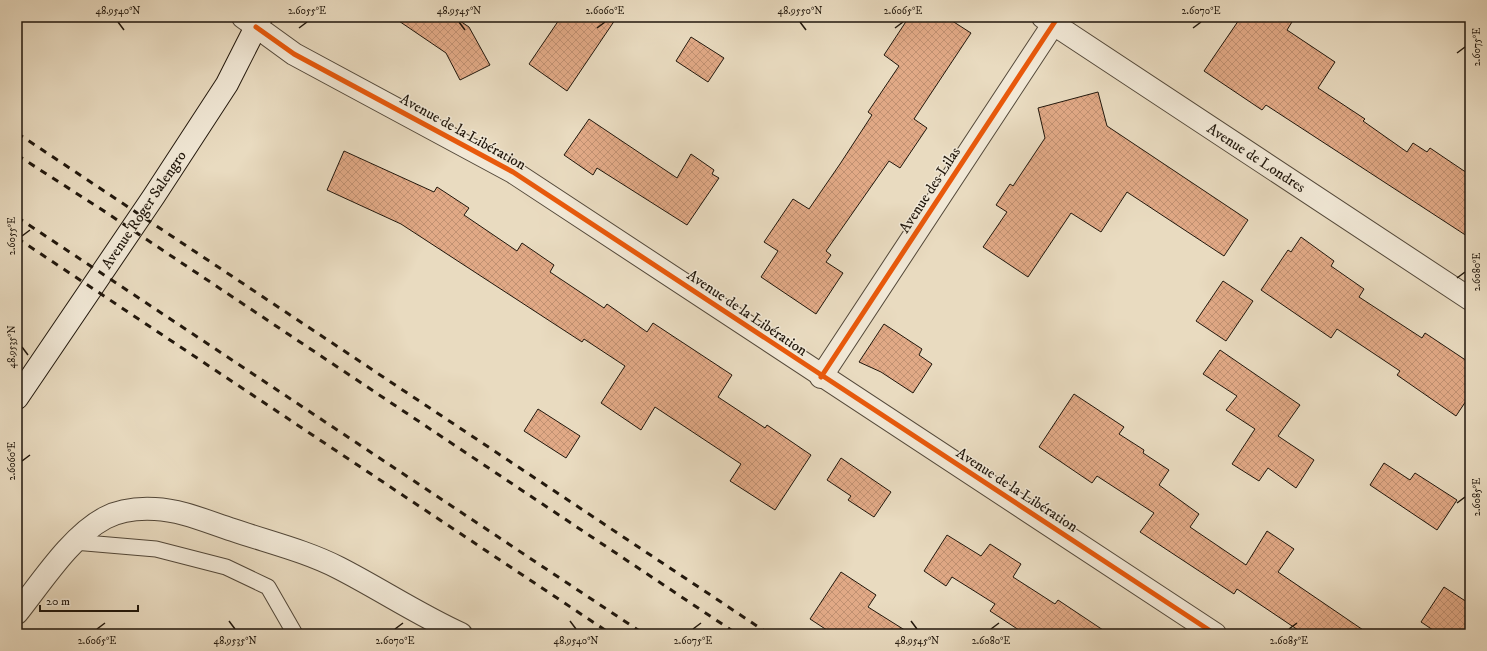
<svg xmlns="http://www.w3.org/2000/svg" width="1487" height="651" viewBox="0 0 1487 651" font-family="'IM FELL DW Pica',serif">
  <defs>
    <pattern id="building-cross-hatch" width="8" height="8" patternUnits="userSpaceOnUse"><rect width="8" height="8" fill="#e1a986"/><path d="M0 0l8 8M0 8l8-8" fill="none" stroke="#c19172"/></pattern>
  </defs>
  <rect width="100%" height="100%" fill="#e9dbc0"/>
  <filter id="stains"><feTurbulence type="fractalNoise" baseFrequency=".005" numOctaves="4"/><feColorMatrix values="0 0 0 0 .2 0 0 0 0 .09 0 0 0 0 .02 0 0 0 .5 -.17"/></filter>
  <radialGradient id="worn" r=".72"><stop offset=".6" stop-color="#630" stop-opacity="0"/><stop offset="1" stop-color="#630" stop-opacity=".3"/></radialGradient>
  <g fill="url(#building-cross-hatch)" stroke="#21170c">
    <path d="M 393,17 L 454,17 L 469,27 L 490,65 L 460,80 L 446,53 Z"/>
    <path d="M 561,17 L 617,17 L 567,91 L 529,64 Z"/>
    <path d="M 909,17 L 946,17 L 971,33 L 914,119 L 927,128 L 900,168 L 889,161 L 826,251 L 831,255 L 826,262 L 843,273 L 816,314 L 761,277 L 778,251 L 764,242 L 793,199 L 809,209 L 840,164 L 872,115 L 868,112 L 899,66 L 884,55 Z"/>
    <path d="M 1241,17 L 1295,17 L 1287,30 L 1335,62 L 1318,88 L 1365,119 L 1363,121 L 1407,152 L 1413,143 L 1427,152 L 1430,148 L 1470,175 L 1470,238 L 1266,105 L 1262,110 L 1204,71 Z"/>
    <path d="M 691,37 L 724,58 L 708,82 L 676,61 Z"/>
    <path d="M 1098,92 L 1107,126 L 1248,220 L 1224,256 L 1127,192 L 1101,232 L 1071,213 L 1028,277 L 983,247 L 1007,212 L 996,205 L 1010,184 L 1013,186 L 1045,138 L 1038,108 Z"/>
    <path d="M 589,119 L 677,178 L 691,154 L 714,170 L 712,174 L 719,178 L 687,225 L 597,168 L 593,175 L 564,155 Z"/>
    <path d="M 344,151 L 434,192 L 437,187 L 469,208 L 464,215 L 517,251 L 522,243 L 554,265 L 550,272 L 604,308 L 607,304 L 647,332 L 653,323 L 732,375 L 718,397 L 765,428 L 767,425 L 811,455 L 775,510 L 730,481 L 741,464 L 655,407 L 641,430 L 601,403 L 625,366 L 584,339 L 582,342 L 401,224 L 327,190 Z"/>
    <path d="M 1301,237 L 1334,261 L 1331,266 L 1364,289 L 1359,297 L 1422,338 L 1425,333 L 1470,363 L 1470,395 L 1456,416 L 1397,375 L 1400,371 L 1337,329 L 1331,338 L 1261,290 L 1288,250 L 1291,252 Z"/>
    <path d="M 1223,281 L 1253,301 L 1226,341 L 1196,321 Z"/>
    <path d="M 884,324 L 922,349 L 919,355 L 932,364 L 913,393 L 881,372 L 859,362 Z"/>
    <path d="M 1220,350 L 1300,405 L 1278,436 L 1314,460 L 1296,488 L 1268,468 L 1259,481 L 1232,464 L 1255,429 L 1226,410 L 1237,396 L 1203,374 Z"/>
    <path d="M 1074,394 L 1124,427 L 1119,434 L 1144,450 L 1143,453 L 1169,470 L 1159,485 L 1199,514 L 1190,527 L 1246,565 L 1267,531 L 1294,549 L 1278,572 L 1369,634 L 1304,634 L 1237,589 L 1234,594 L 1140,532 L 1154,513 L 1097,476 L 1092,483 L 1039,447 Z"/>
    <path d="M 538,409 L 580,436 L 566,458 L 524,431 Z"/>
    <path d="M 841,458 L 891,492 L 874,517 L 848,500 L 851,496 L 827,480 Z"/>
    <path d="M 1384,463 L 1410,480 L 1415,473 L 1457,500 L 1437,530 L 1370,485 Z"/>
    <path d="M 947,535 L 981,556 L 990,544 L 1021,564 L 1013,577 L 1055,604 L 1058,600 L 1109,634 L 1025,634 L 990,611 L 995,604 L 952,577 L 946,586 L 924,571 Z"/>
    <path d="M 841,572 L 876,595 L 868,607 L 911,634 L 833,634 L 810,619 Z"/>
    <path d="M 1444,587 L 1470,604 L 1470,634 L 1439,634 L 1421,622 Z"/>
  </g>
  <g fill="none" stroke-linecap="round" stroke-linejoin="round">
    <defs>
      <path id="lane" d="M 74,542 L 156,549 L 226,567 L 268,587 L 295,634"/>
      <g id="street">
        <path d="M 243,17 L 294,54 L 513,172 L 1215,634"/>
        <path d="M 1043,17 L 1470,299"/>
        <path d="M 821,377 L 1058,17"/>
        <path d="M 17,613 C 41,583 71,536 105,518 C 120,510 137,508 155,509 C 181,510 208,522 233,530 C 268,542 306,551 339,568 C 380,589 419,615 461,634"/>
      </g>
      <path id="secondary" d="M 17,398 L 154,196 L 227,84 L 261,17"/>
    </defs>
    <use href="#lane" stroke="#534839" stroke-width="17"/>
    <use href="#street" stroke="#534839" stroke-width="24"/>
    <use href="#secondary" stroke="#21170c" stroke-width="24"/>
    <use href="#lane" stroke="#f1e8d6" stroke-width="15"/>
    <use href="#street" stroke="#f1e8d6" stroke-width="22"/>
    <use href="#secondary" stroke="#f1e8d6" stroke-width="22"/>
    <g stroke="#21170c" stroke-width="3" stroke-dasharray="7 7" stroke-linecap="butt">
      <path d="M 17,133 L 769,634"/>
      <path d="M 17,155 L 107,213 L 737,634"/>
      <path d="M 17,217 L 644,634"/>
      <path d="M 17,238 L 611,634"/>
    </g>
    <defs>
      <g id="cycleway">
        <path d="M 256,27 L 294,54 L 513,172 L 1215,634"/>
        <path d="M 821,377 L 1058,17"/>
      </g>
    </defs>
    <use href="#cycleway" stroke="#f1e8d6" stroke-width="8"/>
    <use href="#cycleway" stroke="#e8590c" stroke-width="5"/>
  </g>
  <path fill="none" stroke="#21170c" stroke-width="1.5" d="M 118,22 L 124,30M 459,22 L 465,30M 800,22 L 806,30M 299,28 L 307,22M 597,28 L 605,22M 895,28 L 903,22M 1193,28 L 1201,22M 1457,53 L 1465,47M 22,236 L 30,230M 1457,278 L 1465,272M 22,347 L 28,355M 22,461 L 30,455M 1457,503 L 1465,497M 229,621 L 235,629M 570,621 L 576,629M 911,621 L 917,629M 97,629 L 105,623M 395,629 L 403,623M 693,629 L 701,623M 991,629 L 999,623M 1289,629 L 1297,623"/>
  <g text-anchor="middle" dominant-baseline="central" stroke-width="3" stroke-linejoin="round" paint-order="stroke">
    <g font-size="15" fill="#21170c" stroke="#f1e8d6">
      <text transform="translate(463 132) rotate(29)">Avenue de la Libération</text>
      <text transform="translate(1256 158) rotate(33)">Avenue de Londres</text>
      <text transform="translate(930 190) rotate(-57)">Avenue des Lilas</text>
      <text transform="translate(144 210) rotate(-56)">Avenue Roger Salengro</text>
      <text transform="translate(747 313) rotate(34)">Avenue de la Libération</text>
      <text transform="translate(1017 490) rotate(33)">Avenue de la Libération</text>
    </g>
  </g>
  <rect width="1487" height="651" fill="none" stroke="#e9dbc0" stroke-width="44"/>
  <path d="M40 605v6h98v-6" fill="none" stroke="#21170c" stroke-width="2"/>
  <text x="46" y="605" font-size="12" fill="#21170c" stroke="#f1e8d6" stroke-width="3" paint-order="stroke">20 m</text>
  <rect x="22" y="22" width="1443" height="607" fill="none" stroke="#21170c" stroke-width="1.5"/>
  <g font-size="10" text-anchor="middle" fill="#21170c">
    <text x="118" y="14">48.9540°N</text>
    <text x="307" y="14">2.6055°E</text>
    <text x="459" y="14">48.9545°N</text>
    <text x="605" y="14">2.6060°E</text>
    <text x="800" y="14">48.9550°N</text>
    <text x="903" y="14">2.6065°E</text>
    <text x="1201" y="14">2.6070°E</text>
    <text transform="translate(1476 47) rotate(-90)" y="4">2.6075°E</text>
    <text transform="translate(11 236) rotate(-90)" y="4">2.6055°E</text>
    <text transform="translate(1476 272) rotate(-90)" y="4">2.6080°E</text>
    <text transform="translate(11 347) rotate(-90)" y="4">48.9535°N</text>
    <text transform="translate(11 461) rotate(-90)" y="4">2.6060°E</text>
    <text transform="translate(1476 497) rotate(-90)" y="4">2.6085°E</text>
    <text x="97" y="644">2.6065°E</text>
    <text x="235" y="644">48.9535°N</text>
    <text x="395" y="644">2.6070°E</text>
    <text x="576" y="644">48.9540°N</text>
    <text x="693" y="644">2.6075°E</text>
    <text x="917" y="644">48.9545°N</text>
    <text x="991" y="644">2.6080°E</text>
    <text x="1289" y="644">2.6085°E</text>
  </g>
  <rect width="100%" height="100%" filter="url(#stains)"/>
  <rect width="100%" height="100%" fill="url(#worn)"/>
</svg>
